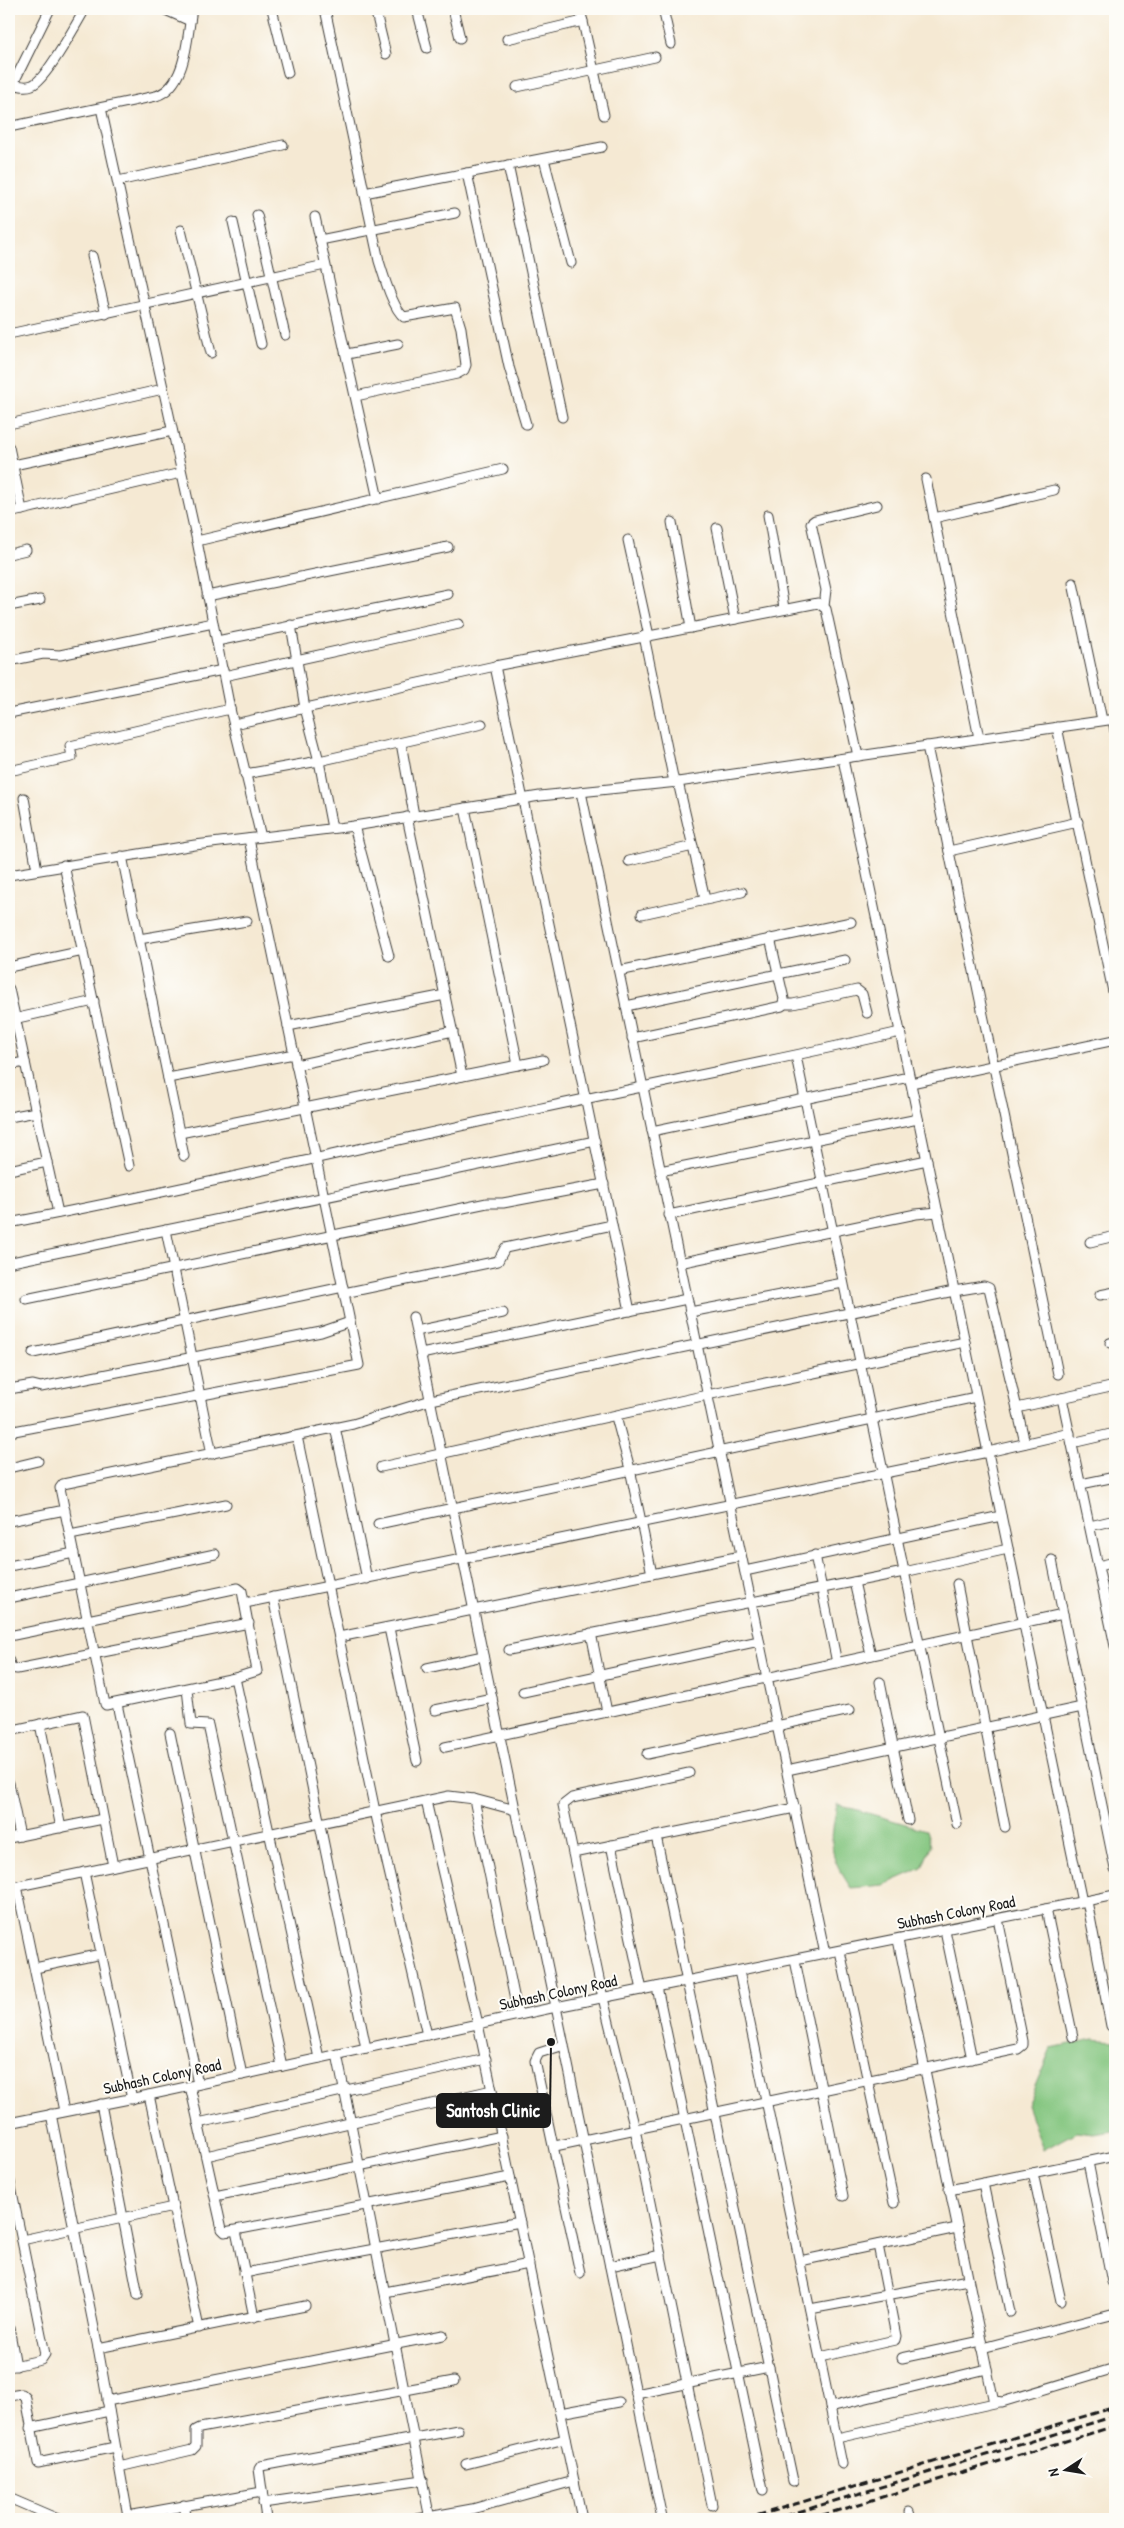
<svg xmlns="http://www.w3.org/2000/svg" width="1124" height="2528" viewBox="0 0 1124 2528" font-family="'Patrick Hand',sans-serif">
  <rect width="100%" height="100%" fill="#fdfcf7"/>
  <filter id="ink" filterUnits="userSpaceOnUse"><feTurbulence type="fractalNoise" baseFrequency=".02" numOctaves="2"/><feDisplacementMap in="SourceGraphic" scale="10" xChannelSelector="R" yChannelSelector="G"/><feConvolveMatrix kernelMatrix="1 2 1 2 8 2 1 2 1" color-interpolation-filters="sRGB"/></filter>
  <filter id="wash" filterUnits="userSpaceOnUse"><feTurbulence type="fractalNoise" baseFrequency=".0096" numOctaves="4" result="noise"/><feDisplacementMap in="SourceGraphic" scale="20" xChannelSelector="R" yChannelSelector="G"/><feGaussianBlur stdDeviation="1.12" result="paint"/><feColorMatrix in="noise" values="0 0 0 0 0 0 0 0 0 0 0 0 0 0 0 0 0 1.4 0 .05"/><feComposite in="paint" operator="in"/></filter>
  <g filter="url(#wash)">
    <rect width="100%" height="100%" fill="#f5e9d3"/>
    <g fill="#82c57e" stroke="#4f704d">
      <path d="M 837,1804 L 926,1830 L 931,1846 L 922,1868 L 884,1885 L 851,1888 C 827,1852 830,1846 837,1804 Z"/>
      <path d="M 1094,2039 L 1115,2041 L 1115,2131 L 1094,2134 L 1076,2132 L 1043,2150 L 1027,2105 L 1051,2048 Z"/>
    </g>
  </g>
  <g filter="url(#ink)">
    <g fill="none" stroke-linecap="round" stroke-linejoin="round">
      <defs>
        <g id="minor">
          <path d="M 163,9 L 190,21"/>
          <path d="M 272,9 L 288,73"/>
          <path d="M 325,9 L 379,261 C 383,274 393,309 404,317 L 455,308 L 461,328 L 466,365 L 464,370 L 457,374 L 356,396"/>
          <path d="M 375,9 L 386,54"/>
          <path d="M 417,9 L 427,48"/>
          <path d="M 453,9 L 460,38"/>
          <path d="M 580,9 L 604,115"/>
          <path d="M 663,9 L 671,44"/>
          <path d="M 507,39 L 583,21"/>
          <path d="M 9,83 C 16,85 25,88 32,85 C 45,81 77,23 85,9"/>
          <path d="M 517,87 L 655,57"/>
          <path d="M 9,106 L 13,84 L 50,9"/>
          <path d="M 101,108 L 197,541 L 230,709 L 261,837"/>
          <path d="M 9,127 L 156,96 C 187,86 187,36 192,9"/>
          <path d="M 544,159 L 571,263"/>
          <path d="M 508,165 L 562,417"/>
          <path d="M 467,173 L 509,367 L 526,424"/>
          <path d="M 118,181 L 283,145"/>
          <path d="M 364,193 L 602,147"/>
          <path d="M 257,215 L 285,335"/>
          <path d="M 315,217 L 378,499"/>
          <path d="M 233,222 L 261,344"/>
          <path d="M 181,230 L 211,353"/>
          <path d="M 320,240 L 455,213"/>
          <path d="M 92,256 L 106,314"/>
          <path d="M 9,334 L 325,265"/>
          <path d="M 347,354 L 398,344"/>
          <path d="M 9,424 L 163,389"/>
          <path d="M 9,447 L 22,510"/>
          <path d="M 9,466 L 172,431"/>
          <path d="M 926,479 L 979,738"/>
          <path d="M 9,513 L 181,473"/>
          <path d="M 768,515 L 784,608"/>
          <path d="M 934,518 L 1054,490"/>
          <path d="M 672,522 L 691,628"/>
          <path d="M 717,528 L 735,619"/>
          <path d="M 628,540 L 649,636"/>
          <path d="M 197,541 L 503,469"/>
          <path d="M 9,554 L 26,550"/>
          <path d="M 1073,583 L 1102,720"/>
          <path d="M 207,596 L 448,547"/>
          <path d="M 9,606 L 40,600"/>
          <path d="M 824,606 L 826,590 L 811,523 L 815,520 L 877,505"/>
          <path d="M 291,625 L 305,708 L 319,761 L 332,828"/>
          <path d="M 644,636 L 674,782"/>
          <path d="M 217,641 L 448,594"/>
          <path d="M 9,661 L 43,654 L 60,655 L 213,623"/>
          <path d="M 495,666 L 630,1311"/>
          <path d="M 224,676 L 459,624"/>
          <path d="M 9,713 L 223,670"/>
          <path d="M 1113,719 L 1115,731"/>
          <path d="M 234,724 L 495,666 L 818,603 L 826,609 L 858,756"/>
          <path d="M 1057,727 L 1115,1001"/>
          <path d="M 401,743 L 414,815"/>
          <path d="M 927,746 L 1058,1374"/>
          <path d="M 843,759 L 1082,1902"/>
          <path d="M 9,771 L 72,757 L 70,746 L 230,709"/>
          <path d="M 245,774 L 319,761 L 482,724"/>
          <path d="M 678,782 L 705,899"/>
          <path d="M 581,792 L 825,1954"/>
          <path d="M 24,798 L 37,870"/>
          <path d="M 465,808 L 518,1065"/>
          <path d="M 407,817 L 462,1076"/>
          <path d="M 354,826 L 389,956"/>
          <path d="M 949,851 L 1078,822"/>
          <path d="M 122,856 L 184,1156"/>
          <path d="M 629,861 L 693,846"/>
          <path d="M 64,865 L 129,1166"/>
          <path d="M 9,875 L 195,845 L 354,826 L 540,796 L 678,782 L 1115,719"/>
          <path d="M 642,914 L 742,892"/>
          <path d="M 139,939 L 247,921"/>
          <path d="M 9,967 L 83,951"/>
          <path d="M 619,971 L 851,922"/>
          <path d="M 9,989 L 58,1213"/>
          <path d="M 784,1004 L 793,1004 L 857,990 L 862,994 L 867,1013"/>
          <path d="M 626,1006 L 845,960"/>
          <path d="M 9,1020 L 94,1001"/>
          <path d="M 288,1026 L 445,995"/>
          <path d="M 632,1038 L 782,1006 L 784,999 L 770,938"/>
          <path d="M 796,1056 L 957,1824"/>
          <path d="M 9,1065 L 25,1062"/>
          <path d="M 296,1065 L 453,1031"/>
          <path d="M 168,1078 L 294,1054"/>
          <path d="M 911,1083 L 1115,1040"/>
          <path d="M 9,1117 L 36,1112"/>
          <path d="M 652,1131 L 909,1077"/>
          <path d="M 180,1133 L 543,1060"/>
          <path d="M 9,1170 L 47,1162"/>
          <path d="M 660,1171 L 918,1119"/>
          <path d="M 669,1215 L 927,1160"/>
          <path d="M 9,1223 C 186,1189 361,1148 537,1109 C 658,1083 779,1060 900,1032"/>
          <path d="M 166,1230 L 212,1454"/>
          <path d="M 1090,1242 L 1115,1236"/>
          <path d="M 12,1262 L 595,1141"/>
          <path d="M 679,1263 L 916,1214 L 938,1212"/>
          <path d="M 344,1293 L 498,1261 L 505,1248 L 612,1225"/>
          <path d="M 1100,1295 L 1115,1292"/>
          <path d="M 26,1299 L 487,1203 L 503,1203 L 604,1184"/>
          <path d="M 690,1312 L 843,1283"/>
          <path d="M 413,1317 L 662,2518"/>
          <path d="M 416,1331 L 503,1313"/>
          <path d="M 1110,1343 L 1115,1342"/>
          <path d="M 33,1353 L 343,1287"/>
          <path d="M 421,1354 L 687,1299"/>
          <path d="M 9,1389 L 33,1385 L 41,1387 L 321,1332 L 350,1322"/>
          <path d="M 1062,1398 L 1115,1646"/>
          <path d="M 1017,1408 L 1115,1386"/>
          <path d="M 616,1417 L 630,1469 L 652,1574"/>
          <path d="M 335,1427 L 367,1579"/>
          <path d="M 9,1432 L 359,1365 L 249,839"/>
          <path d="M 297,1436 L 375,1811 L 427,2035"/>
          <path d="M 1072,1443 L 1115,1433"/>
          <path d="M 381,1467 L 707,1395 L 965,1342"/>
          <path d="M 9,1468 L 38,1461"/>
          <path d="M 1081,1484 L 1115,1477"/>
          <path d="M 9,1521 L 65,1510"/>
          <path d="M 378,1524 L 976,1397"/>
          <path d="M 1090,1526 L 1115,1520"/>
          <path d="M 70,1535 L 226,1504"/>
          <path d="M 815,1555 L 837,1663"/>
          <path d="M 1052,1560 L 1115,1869"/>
          <path d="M 9,1566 L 74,1553"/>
          <path d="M 1098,1566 L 1115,1562"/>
          <path d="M 745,1571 L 1001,1516"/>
          <path d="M 854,1582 L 871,1655"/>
          <path d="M 957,1584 L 1005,1827"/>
          <path d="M 273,1597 L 366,2048"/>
          <path d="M 9,1598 L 215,1554"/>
          <path d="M 245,1603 L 988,1452 L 1070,1433"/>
          <path d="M 389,1628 L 417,1761"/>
          <path d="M 591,1633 L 607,1712"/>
          <path d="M 9,1636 L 107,1616 L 238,1588 L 242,1591 L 257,1671 L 235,1678 L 106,1705 L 105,1704 C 90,1632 75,1560 60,1488 L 63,1484 L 353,1424 L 431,1400 L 954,1291 L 984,1286 L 989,1288 L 1025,1443"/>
          <path d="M 339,1637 L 741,1556"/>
          <path d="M 509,1650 L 904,1572 L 1008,1549"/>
          <path d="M 9,1661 L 11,1668 L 17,1669 L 249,1623"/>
          <path d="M 427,1668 L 483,1656"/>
          <path d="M 235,1678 L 319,2058"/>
          <path d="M 880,1682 L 908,1820"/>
          <path d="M 187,1689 L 191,1724 L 208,1725 L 282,2066"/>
          <path d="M 523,1692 L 759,1641"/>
          <path d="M 117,1704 L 198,2084"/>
          <path d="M 435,1710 L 492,1698"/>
          <path d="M 40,1724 L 61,1828"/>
          <path d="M 9,1731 L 83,1715 L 113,1866"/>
          <path d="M 170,1733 L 242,2075"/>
          <path d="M 445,1747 L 1063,1614"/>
          <path d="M 647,1754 L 850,1710"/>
          <path d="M 787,1770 L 1082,1707"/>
          <path d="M 689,1773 L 572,1798 L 563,1805 L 603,1998 L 635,2129 L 712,2505"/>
          <path d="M 9,1783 L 20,1836"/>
          <path d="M 474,1799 L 518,2015"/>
          <path d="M 426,1801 L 478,2024 L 582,2519"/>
          <path d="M 656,1836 L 793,2481"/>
          <path d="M 9,1838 L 103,1819"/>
          <path d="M 611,1845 L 642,1990"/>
          <path d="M 573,1853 L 795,1808"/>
          <path d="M 84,1872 L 132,2099"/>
          <path d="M 17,1886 L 64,2111"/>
          <path d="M 9,1888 L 449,1796 L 474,1799 L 515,1810"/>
          <path d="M 1087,1901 L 1111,2026"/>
          <path d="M 1046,1909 L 1073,2037"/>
          <path d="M 945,1930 L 972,2059"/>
          <path d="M 898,1940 L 993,2398 L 995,2401 L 1002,2402 L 1115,2368"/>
          <path d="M 840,1951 L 894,2203"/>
          <path d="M 795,1960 L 843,2196"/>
          <path d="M 35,1968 L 101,1954"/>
          <path d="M 739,1971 L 842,2464"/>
          <path d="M 657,1987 L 763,2490"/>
          <path d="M 564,2045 L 539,2053 L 535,2061 L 580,2273"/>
          <path d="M 337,2054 L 430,2519"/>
          <path d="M 190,2086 L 222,2229 L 225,2232 L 510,2177"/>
          <path d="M 149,2095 L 199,2328"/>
          <path d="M 101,2104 L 138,2295"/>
          <path d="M 51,2114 L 98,2348 L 128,2516 L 262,2492"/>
          <path d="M 9,2123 L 149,2095 L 556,2007 L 1115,1895"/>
          <path d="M 198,2123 L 486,2059"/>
          <path d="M 555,2146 L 1018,2049 L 1023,2045 L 1023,2041 L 998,1919"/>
          <path d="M 206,2156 L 492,2090"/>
          <path d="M 1088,2162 L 1112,2282"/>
          <path d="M 1033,2173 L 1061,2301"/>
          <path d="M 9,2177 L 45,2354 L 41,2360 L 9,2367"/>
          <path d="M 983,2183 L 1010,2312"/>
          <path d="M 949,2190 L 1115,2156"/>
          <path d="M 215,2196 L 502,2136"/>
          <path d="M 236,2231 L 254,2317"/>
          <path d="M 22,2240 L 173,2207"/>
          <path d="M 800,2261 L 957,2228"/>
          <path d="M 610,2266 L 661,2255"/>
          <path d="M 244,2273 L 520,2222"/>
          <path d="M 385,2292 L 529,2264"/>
          <path d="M 810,2309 L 968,2280"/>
          <path d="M 9,2327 L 16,2366"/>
          <path d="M 98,2348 L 305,2306"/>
          <path d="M 982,2348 L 1115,2314"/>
          <path d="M 820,2357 L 895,2340 L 896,2336 L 878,2245"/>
          <path d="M 902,2358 L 981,2341"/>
          <path d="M 636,2394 L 769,2367"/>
          <path d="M 9,2396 L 22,2394 L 26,2398 L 38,2463 L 115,2447"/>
          <path d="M 107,2401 L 443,2335"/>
          <path d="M 830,2407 L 987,2369"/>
          <path d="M 560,2413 L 619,2402"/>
          <path d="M 30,2428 L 109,2411"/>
          <path d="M 837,2438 L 999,2402"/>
          <path d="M 466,2464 L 565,2439"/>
          <path d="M 119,2467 L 192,2450 L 196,2446 L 196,2430 L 200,2428 L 454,2381"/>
          <path d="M 9,2498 L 58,2519"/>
          <path d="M 263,2503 L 423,2480"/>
          <path d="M 184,2505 L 187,2519"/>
          <path d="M 909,2512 L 911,2519"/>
          <path d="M 266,2519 L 259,2469 L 261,2466 L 458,2430"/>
          <path d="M 417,2519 L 472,2509 L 574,2481"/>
        </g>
      </defs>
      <use href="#minor" stroke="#3d3b37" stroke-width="11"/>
      <use href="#minor" stroke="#fff" stroke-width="9"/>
      <g stroke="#1c1c1c" stroke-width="3" stroke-dasharray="8 4" stroke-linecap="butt">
        <path d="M 746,2519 L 1115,2407"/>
        <path d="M 775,2519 L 1115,2416"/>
        <path d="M 810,2519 L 1115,2426"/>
      </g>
    </g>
  </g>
  <g text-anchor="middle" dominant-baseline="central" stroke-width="4" stroke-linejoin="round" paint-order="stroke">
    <g font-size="16" fill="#1c1c1c" stroke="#fdfcf7">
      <text transform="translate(956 1912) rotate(-11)">Subhash Colony Road</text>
      <text transform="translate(558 1992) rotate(-12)">Subhash Colony Road</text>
      <text transform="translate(162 2076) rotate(-12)">Subhash Colony Road</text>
    </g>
  </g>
  <path fill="none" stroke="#1c1c1c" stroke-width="2" d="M551 2042L550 2111"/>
  <circle fill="#1c1c1c" stroke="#fdfcf7" stroke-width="2" cx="551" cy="2042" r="5"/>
  <rect fill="#1c1c1c" stroke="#1c1c1c" stroke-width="2" x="437" y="2094" width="113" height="33" rx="5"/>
  <g font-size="18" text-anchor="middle" font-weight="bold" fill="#fff">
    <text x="493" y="2117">Santosh Clinic</text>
  </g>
  <rect width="1124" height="2528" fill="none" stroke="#fdfcf7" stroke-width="30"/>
  <g transform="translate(1066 2470) rotate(258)" stroke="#fdfcf7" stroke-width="4" paint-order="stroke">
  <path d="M0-4L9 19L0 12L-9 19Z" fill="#1c1c1c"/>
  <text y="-8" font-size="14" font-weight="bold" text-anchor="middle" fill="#1c1c1c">N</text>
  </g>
</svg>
